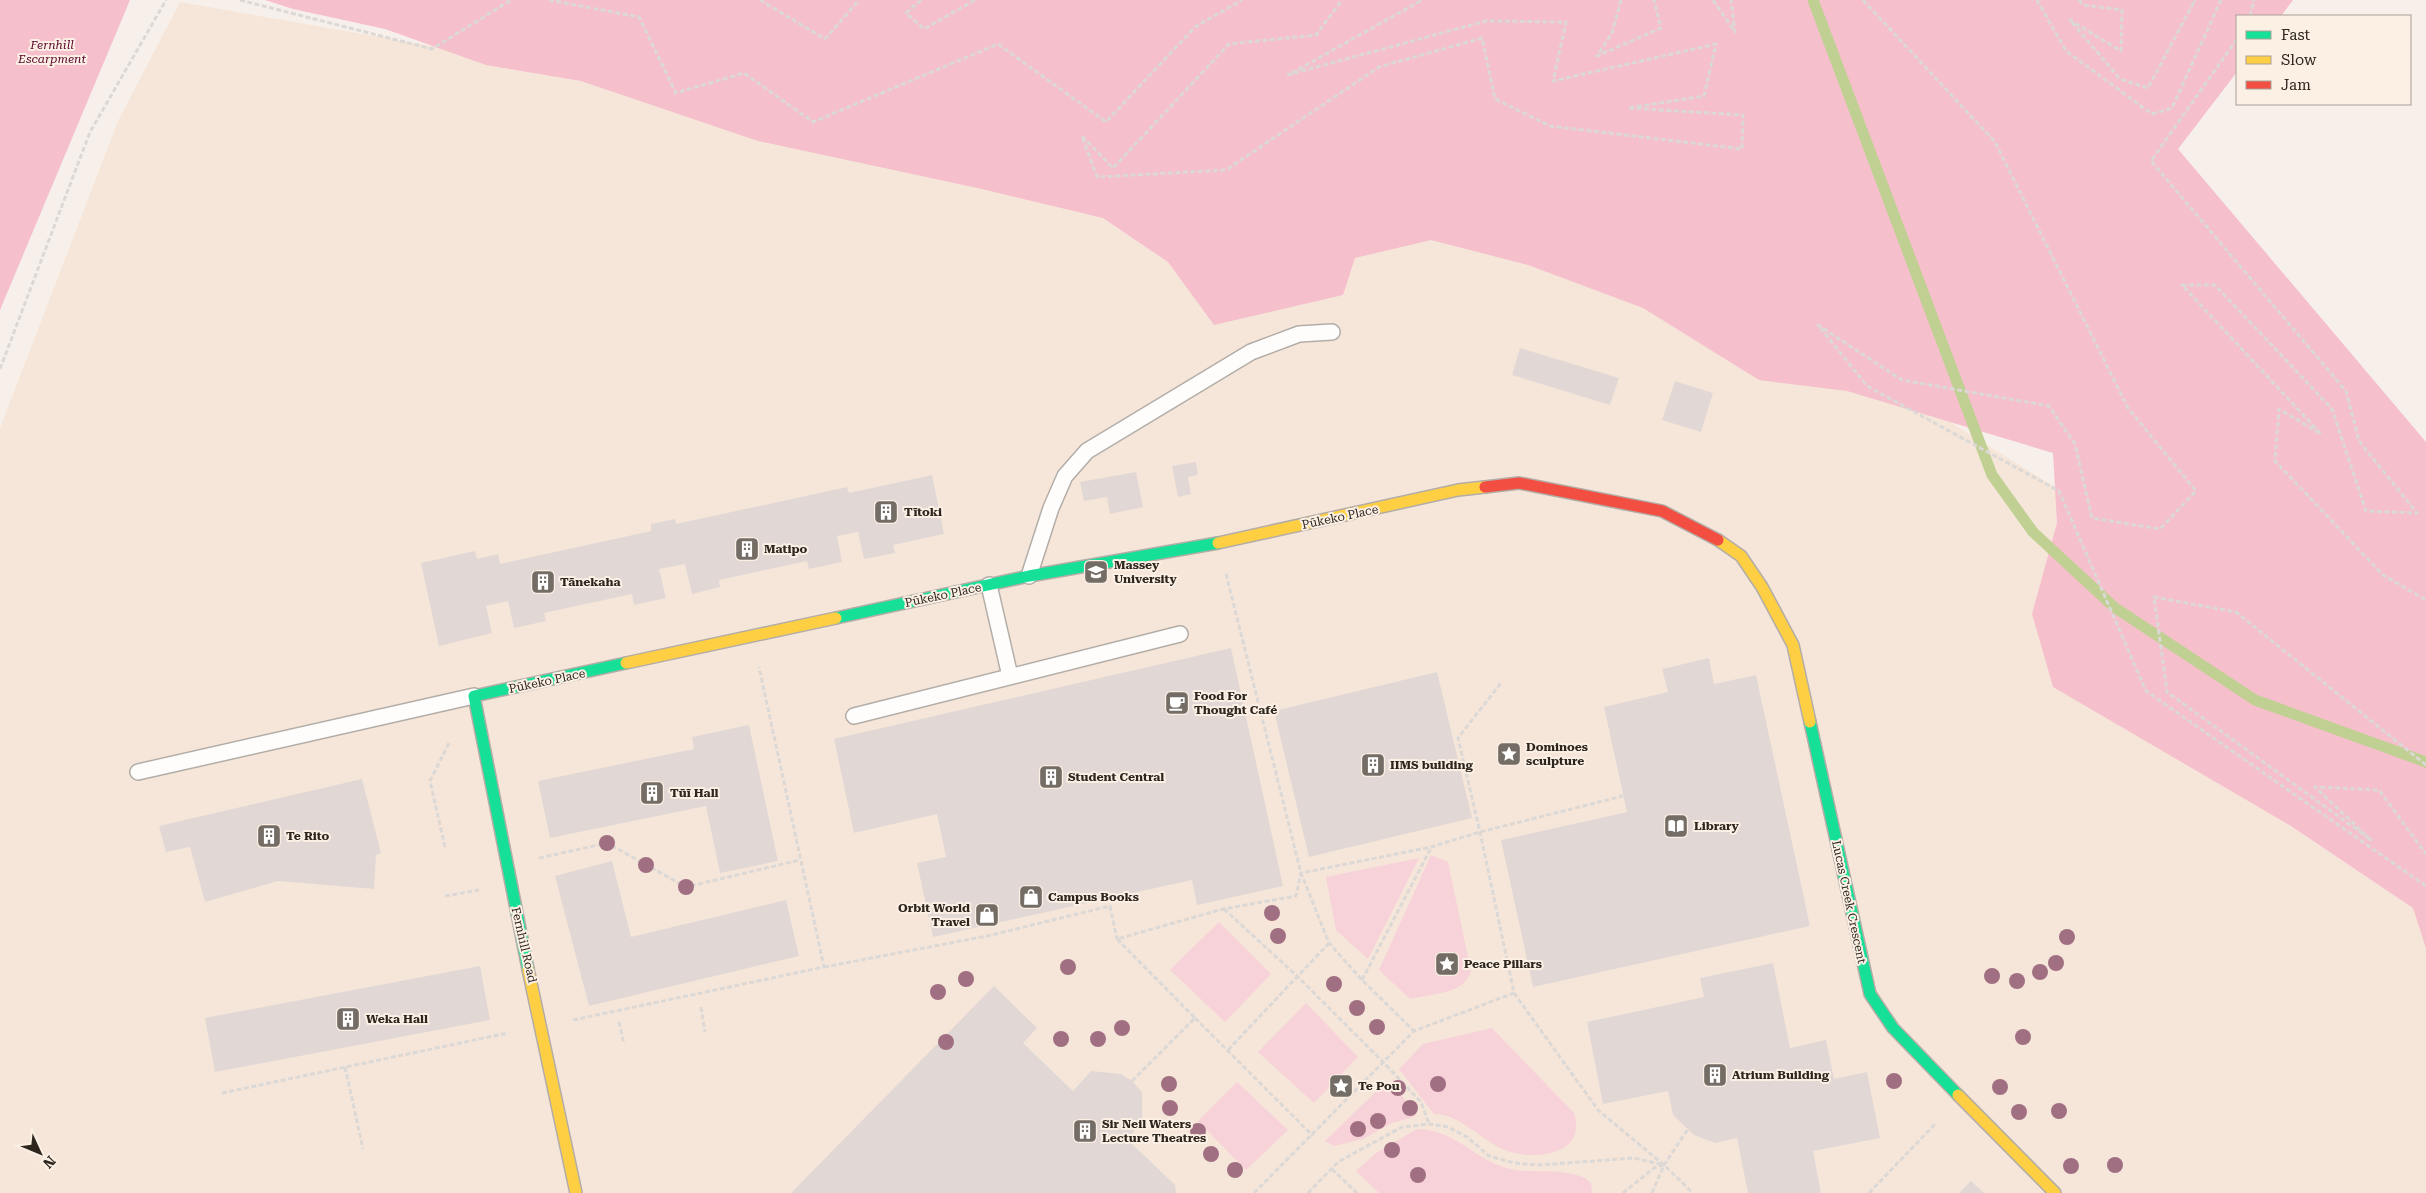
<svg xmlns="http://www.w3.org/2000/svg" width="2426" height="1193" viewBox="0 0 2426 1193" font-family="'Roboto Serif',serif">
  <rect width="100%" height="100%" fill="#f7f0ea"/>
  <path fill="#f6e6da" d="M 180,2 L 1700,267 L 2426,717 L 2426,1193 L 0,1193 L 0,428 L 118,121 Z"/>
  <g fill="#f7d2d8">
    <path d="M 1431,855 L 1448,862 L 1471,971 C 1465,994 1431,994 1410,999 L 1379,970 Z"/>
    <path d="M 1419,858 L 1368,959 L 1336,930 L 1326,877 Z"/>
    <path d="M 1219,922 L 1271,974 L 1225,1022 L 1170,970 Z"/>
    <path d="M 1306,1003 L 1358,1057 L 1314,1103 L 1258,1052 Z"/>
    <path d="M 1492,1028 L 1574,1113 C 1588,1156 1533,1161 1505,1150 C 1481,1141 1461,1114 1434,1114 L 1399,1069 L 1423,1044 Z"/>
    <path d="M 1387,1081 L 1413,1108 L 1417,1113 L 1414,1117 L 1392,1123 L 1363,1139 L 1334,1146 L 1325,1141 Z"/>
    <path d="M 1237,1082 L 1288,1130 L 1246,1170 L 1198,1121 Z"/>
    <path d="M 1417,1129 C 1458,1130 1473,1160 1510,1169 C 1534,1174 1576,1166 1591,1183 L 1592,1193 L 1379,1193 L 1356,1171 L 1376,1153 Z"/>
  </g>
  <g fill="#f5bfcc">
    <path d="M 0,0 L 130,0 L 0,310 Z"/>
    <path d="M 265,0 L 2293,0 L 2281,16 L 2237,16 L 2237,72 L 2178,149 L 2426,442 L 2426,948 L 2413,908 L 2291,826 L 2053,687 L 2032,614 L 2057,523 L 2053,453 L 1847,391 L 1759,380 L 1643,308 L 1528,265 L 1431,240 L 1355,258 L 1343,295 L 1214,325 L 1168,262 L 1103,218 L 982,189 L 758,141 L 581,81 L 486,65 L 385,29 L 293,9 Z"/>
  </g>
  <g fill="none" stroke-linecap="round" stroke-linejoin="round">
    <path stroke="#c0d092" stroke-width="11" d="M 1813,0 L 1992,475 L 2033,532 L 2114,607 L 2255,700 L 2426,762"/>
  </g>
  <g fill="#e1d8d5">
    <path d="M 1520,348 L 1619,378 L 1610,405 L 1512,375 Z"/>
    <path d="M 1675,381 L 1713,393 L 1701,432 L 1662,420 Z"/>
    <path d="M 1196,462 L 1198,475 L 1188,477 L 1191,494 L 1178,497 L 1172,466 Z"/>
    <path d="M 1136,472 L 1143,507 L 1110,514 L 1107,497 L 1084,501 L 1080,482 Z"/>
    <path d="M 932,475 L 944,534 L 893,545 L 895,553 L 864,559 L 858,532 L 837,536 L 842,562 L 809,569 L 807,561 L 719,580 L 720,587 L 692,594 L 685,564 L 659,569 L 666,598 L 634,605 L 632,594 L 544,613 L 546,621 L 514,628 L 508,601 L 486,606 L 492,633 L 439,646 L 421,563 L 475,551 L 477,559 L 498,554 L 500,564 L 651,531 L 651,524 L 675,519 L 676,524 L 847,487 L 849,493 Z"/>
    <path d="M 1231,648 L 1283,886 L 1197,905 L 1192,880 L 933,937 L 917,863 L 946,857 L 937,814 L 854,833 L 834,739 Z"/>
    <path d="M 1709,658 L 1714,684 L 1756,675 L 1810,926 L 1533,987 L 1501,840 L 1627,812 L 1604,707 L 1668,692 L 1662,669 Z"/>
    <path d="M 1437,672 L 1472,818 L 1309,857 L 1274,711 Z"/>
    <path d="M 749,725 L 778,861 L 720,873 L 706,806 L 550,838 L 538,781 L 694,749 L 692,737 Z"/>
    <path d="M 362,779 L 381,853 L 376,855 L 374,889 L 278,881 L 205,902 L 190,847 L 166,852 L 159,826 Z"/>
    <path d="M 612,861 L 631,937 L 786,900 L 799,956 L 589,1006 L 555,876 Z"/>
    <path d="M 1773,963 L 1790,1048 L 1826,1040 L 1834,1079 L 1867,1072 L 1880,1138 L 1813,1151 L 1821,1193 L 1748,1193 L 1737,1138 L 1715,1143 L 1694,1135 L 1673,1115 L 1668,1091 L 1603,1104 L 1587,1022 L 1704,997 L 1700,978 Z"/>
    <path d="M 480,966 L 490,1020 L 215,1072 L 205,1018 Z"/>
    <path d="M 994,986 L 1037,1028 L 1023,1043 L 1073,1091 L 1091,1071 L 1121,1074 L 1132,1081 L 1142,1092 L 1142,1123 L 1127,1139 L 1175,1185 L 1176,1193 L 791,1193 Z"/>
    <path d="M 1971,1181 L 1984,1193 L 1959,1193 Z"/>
  </g>
  <g fill="none" stroke-linecap="round" stroke-linejoin="round">
    <defs>
      <g id="lane">
        <path d="M 1029,576 L 1051,508 L 1065,476 L 1087,451 L 1251,352 L 1299,334 L 1332,332"/>
        <path d="M 989,585 L 1010,676"/>
        <path d="M 854,716 L 1180,634"/>
        <path d="M 138,772 L 474,696"/>
      </g>
      <g id="fast">
        <path d="M 836,618 L 1029,576 L 1218,543"/>
        <path d="M 1810,722 L 1870,994 L 1893,1028 L 1958,1095"/>
        <path d="M 528,969 L 474,696 L 626,663"/>
      </g>
      <g id="slow">
        <path d="M 1718,540 L 1741,556 L 1762,587 L 1793,645 L 1810,722"/>
        <path d="M 1218,543 L 1458,490 L 1485,487"/>
        <path d="M 626,663 L 836,618"/>
        <path d="M 528,969 L 576,1193"/>
        <path d="M 1958,1095 L 2055,1193"/>
      </g>
      <path id="jam" d="M 1485,487 L 1519,483 L 1662,511 L 1718,540"/>
    </defs>
    <use href="#lane" stroke="#b3ada7" stroke-width="18"/>
    <use href="#fast" stroke="#b3ada7" stroke-width="14"/>
    <use href="#slow" stroke="#b3ada7" stroke-width="14"/>
    <use href="#jam" stroke="#b3ada7" stroke-width="14"/>
    <g stroke="#dbd8d6" stroke-width="3" stroke-dasharray="5 2.5" stroke-linecap="butt">
      <path d="M 240,0 L 432,49 L 511,0"/>
      <path d="M 549,0 L 639,17 L 676,93 L 744,73 L 813,122 L 998,44 L 1106,122 L 1195,27 L 1242,0"/>
      <path d="M 760,0 L 825,39 L 859,0"/>
      <path d="M 921,0 L 906,13 L 924,29 L 975,0"/>
      <path d="M 1621,0 L 1612,33 L 1597,56 L 1661,28 L 1654,0"/>
      <path d="M 1713,0 L 1735,32 L 1731,0"/>
      <path d="M 1863,0 L 1995,142 L 2128,408 L 2196,491 L 2160,529 L 2092,518 L 2075,444 L 2049,406 L 1902,380 L 1818,325 L 1867,386 L 2059,491 L 2146,691 L 2426,886"/>
      <path d="M 2037,0 L 2066,51 L 2152,114 L 2172,108 L 2221,0"/>
      <path d="M 2079,0 L 2083,5 L 2122,10 L 2121,51 L 2070,20 L 2120,79 L 2148,88 L 2195,0 L 2193,0"/>
      <path d="M 2250,16 L 2254,0"/>
      <path d="M 2237,39 L 2151,161 L 2346,391 L 2359,441 L 2417,513 L 2366,511 L 2332,409 L 2215,285 L 2182,285 L 2321,434 L 2279,409 L 2275,461 L 2383,575 L 2426,600"/>
      <path d="M 1292,73 L 1422,0"/>
      <path d="M 1287,75 L 1486,21 L 1566,22 L 1553,81 L 1716,44 L 1704,96 L 1628,108 L 1743,115 L 1742,149 L 1550,126 L 1495,99 L 1482,38 L 1379,67 L 1226,170 L 1097,177 L 1082,136 L 1113,168 L 1229,44 L 1316,35 L 1342,0"/>
      <path d="M 0,369 L 90,132 L 166,0"/>
      <path d="M 1226,574 L 1301,873 L 1329,943 L 1362,980 L 1414,1031"/>
      <path d="M 2426,765 L 2236,612 L 2154,597 L 2167,692 L 2371,840 L 2315,787 L 2379,790 L 2426,854"/>
      <path d="M 445,847 L 430,781 L 449,743"/>
      <path d="M 539,858 L 607,843 L 686,887 L 800,860"/>
      <path d="M 445,896 L 479,890"/>
      <path d="M 1224,909 L 1297,976 L 1384,1063 L 1421,1102 L 1429,1124"/>
      <path d="M 824,967 L 987,936 L 1110,906 L 1117,939"/>
      <path d="M 1362,980 L 1431,848"/>
      <path d="M 1514,993 L 1598,1110 L 1664,1165 L 1693,1193"/>
      <path d="M 701,1007 L 705,1032"/>
      <path d="M 1195,1018 L 1313,1136"/>
      <path d="M 573,1020 L 824,967 L 759,667"/>
      <path d="M 619,1022 L 624,1044"/>
      <path d="M 1228,1050 L 1329,943"/>
      <path d="M 345,1067 L 363,1149"/>
      <path d="M 1132,1081 L 1195,1018 L 1117,939 L 1223,909 L 1296,896 L 1301,873 L 1431,847 L 1480,832 L 1623,796"/>
      <path d="M 222,1093 L 508,1033"/>
      <path d="M 1332,1169 L 1357,1193"/>
      <path d="M 1254,1193 L 1414,1031 L 1514,993 L 1480,832 L 1458,738 L 1501,683"/>
      <path d="M 1308,1193 L 1338,1162 L 1402,1127 L 1429,1124 L 1448,1127 L 1467,1137 L 1489,1156 L 1514,1163 L 1539,1165 L 1634,1158 L 1664,1165"/>
      <path d="M 1623,1193 L 1654,1168 L 1663,1165"/>
      <path d="M 1652,1193 L 1664,1165 L 1688,1129"/>
      <path d="M 1869,1193 L 1936,1123"/>
    </g>
    <use href="#lane" stroke="#fefdfc" stroke-width="15"/>
    <use href="#fast" stroke="#16e098" stroke-width="11"/>
    <use href="#slow" stroke="#ffcf43" stroke-width="11"/>
    <use href="#jam" stroke="#f24e42" stroke-width="11"/>
  </g>
  <g fill="#a06f82">
    <circle cx="607" cy="843" r="8"/>
    <circle cx="646" cy="865" r="8"/>
    <circle cx="686" cy="887" r="8"/>
    <circle cx="1272" cy="913" r="8"/>
    <circle cx="1278" cy="936" r="8"/>
    <circle cx="2067" cy="937" r="8"/>
    <circle cx="2056" cy="963" r="8"/>
    <circle cx="1068" cy="967" r="8"/>
    <circle cx="2040" cy="972" r="8"/>
    <circle cx="1992" cy="976" r="8"/>
    <circle cx="966" cy="979" r="8"/>
    <circle cx="2017" cy="981" r="8"/>
    <circle cx="1334" cy="984" r="8"/>
    <circle cx="938" cy="992" r="8"/>
    <circle cx="1357" cy="1008" r="8"/>
    <circle cx="1377" cy="1027" r="8"/>
    <circle cx="1122" cy="1028" r="8"/>
    <circle cx="2023" cy="1037" r="8"/>
    <circle cx="1061" cy="1039" r="8"/>
    <circle cx="1098" cy="1039" r="8"/>
    <circle cx="946" cy="1042" r="8"/>
    <circle cx="1894" cy="1081" r="8"/>
    <circle cx="1169" cy="1084" r="8"/>
    <circle cx="1438" cy="1084" r="8"/>
    <circle cx="2000" cy="1087" r="8"/>
    <circle cx="1398" cy="1088" r="8"/>
    <circle cx="1170" cy="1108" r="8"/>
    <circle cx="1410" cy="1108" r="8"/>
    <circle cx="2059" cy="1111" r="8"/>
    <circle cx="2019" cy="1112" r="8"/>
    <circle cx="1378" cy="1121" r="8"/>
    <circle cx="1358" cy="1129" r="8"/>
    <circle cx="1198" cy="1131" r="8"/>
    <circle cx="1392" cy="1150" r="8"/>
    <circle cx="1211" cy="1154" r="8"/>
    <circle cx="2115" cy="1165" r="8"/>
    <circle cx="2071" cy="1166" r="8"/>
    <circle cx="1235" cy="1170" r="8"/>
    <circle cx="1418" cy="1175" r="8"/>
  </g>
  <defs>
    <symbol id="building-square" viewBox="-11 -11 22 22"><rect x="-9" y="-9" width="18" height="18" rx="4" fill="#746d66" stroke="#fcf0e5"/><path d="M-4-6H4V6H1V3H-1V6H-4ZM-2.5-4.3h1.7v1.8h-1.7ZM.8-4.3h1.7v1.8H.8ZM-2.5-1h1.7V.8h-1.7ZM.8-1h1.7V.8H.8Z" fill="#fff"/></symbol>
    <symbol id="university-square" viewBox="-11 -11 22 22"><rect x="-9" y="-9" width="18" height="18" rx="4" fill="#746d66" stroke="#fcf0e5"/><path d="M0-5L7-2L0 1L-7-2ZM-4 1L0 2.5L4 1V4Q0 6-4 4Z" fill="#fff"/></symbol>
    <symbol id="cafe-square" viewBox="-11 -11 22 22"><rect x="-9" y="-9" width="18" height="18" rx="4" fill="#746d66" stroke="#fcf0e5"/><path d="M-5.5-4.5H6V0H3Q3 3.5 0 3.5H-2.5Q-5.5 3.5-5.5 0ZM3-3.2v2h1.7v-2ZM-6 4.5H4V6H-6Z" fill="#fff"/></symbol>
    <symbol id="sight-square" viewBox="-11 -11 22 22"><rect x="-9" y="-9" width="18" height="18" rx="4" fill="#746d66" stroke="#fcf0e5"/><path d="M0-6L1.8-2.2L6-1.7L2.9 1.2L3.7 5.4L0 3.3L-3.7 5.4L-2.9 1.2L-6-1.7L-1.8-2.2Z" fill="#fff"/></symbol>
    <symbol id="library-square" viewBox="-11 -11 22 22"><rect x="-9" y="-9" width="18" height="18" rx="4" fill="#746d66" stroke="#fcf0e5"/><path d="M-6-4Q-3-5.5-.7-3.5V5Q-3 3-6 4ZM6-4Q3-5.5 .7-3.5V5Q3 3 6 4Z" fill="#fff"/></symbol>
    <symbol id="shop-square" viewBox="-11 -11 22 22"><rect x="-9" y="-9" width="18" height="18" rx="4" fill="#746d66" stroke="#fcf0e5"/><path d="M-5-2.5h2.3a2.7 3.5 0 0 1 5.4 0H5L5.5 6h-11ZM-1.5-2.5h3a1.5 2.3 0 0 0-3 0Z" fill="#fff"/></symbol>
  </defs>
  <g fill-rule="evenodd">
    <use href="#building-square" x="872" y="498" width="28" height="28"/>
    <use href="#building-square" x="733" y="535" width="28" height="28"/>
    <use href="#university-square" x="1082" y="558" width="28" height="28"/>
    <use href="#building-square" x="529" y="568" width="28" height="28"/>
    <use href="#cafe-square" x="1163" y="689" width="28" height="28"/>
    <use href="#sight-square" x="1495" y="740" width="28" height="28"/>
    <use href="#building-square" x="1359" y="751" width="28" height="28"/>
    <use href="#building-square" x="1037" y="763" width="28" height="28"/>
    <use href="#building-square" x="638" y="779" width="28" height="28"/>
    <use href="#library-square" x="1662" y="812" width="28" height="28"/>
    <use href="#building-square" x="255" y="822" width="28" height="28"/>
    <use href="#shop-square" x="1017" y="883" width="28" height="28"/>
    <use href="#shop-square" x="973" y="901" width="28" height="28"/>
    <use href="#sight-square" x="1433" y="950" width="28" height="28"/>
    <use href="#building-square" x="334" y="1005" width="28" height="28"/>
    <use href="#building-square" x="1701" y="1061" width="28" height="28"/>
    <use href="#sight-square" x="1327" y="1072" width="28" height="28"/>
    <use href="#building-square" x="1071" y="1117" width="28" height="28"/>
  </g>
  <g text-anchor="middle" dominant-baseline="central" stroke-width="4" stroke-linejoin="round" paint-order="stroke">
    <g font-size="12" font-style="italic" fill="#58052c" stroke="#fcf0e5">
      <text x="52" y="45">Fernhill<tspan x="52" dy="14">Escarpment</tspan></text>
    </g>
    <g font-size="12" font-weight="bold" fill="#2d261f" stroke="#fcf0e5" text-anchor="start">
      <text x="904" y="512">Tītoki</text>
      <text x="764" y="549">Matipo</text>
      <text x="1114" y="565">Massey<tspan x="1114" dy="14">University</tspan></text>
      <text x="560" y="582">Tānekaha</text>
      <text x="1194" y="696">Food For<tspan x="1194" dy="14">Thought Café</tspan></text>
      <text x="1526" y="747">Dominoes<tspan x="1526" dy="14">sculpture</tspan></text>
      <text x="1390" y="765">IIMS building</text>
      <text x="1068" y="777">Student Central</text>
      <text x="670" y="793">Tūī Hall</text>
      <text x="1694" y="826">Library</text>
      <text x="286" y="836">Te Rito</text>
      <text x="1048" y="897">Campus Books</text>
      <text x="970" y="908" text-anchor="end">Orbit World<tspan x="970" dy="14">Travel</tspan></text>
      <text x="1464" y="964">Peace Pillars</text>
      <text x="366" y="1019">Weka Hall</text>
      <text x="1732" y="1075">Atrium Building</text>
      <text x="1358" y="1086">Te Pou</text>
      <text x="1102" y="1124">Sir Neil Waters<tspan x="1102" dy="14">Lecture Theatres</tspan></text>
    </g>
    <g font-size="12" fill="#2d261f" stroke="#fcf0e5">
      <text transform="translate(1340 517) rotate(-12)">Pūkeko Place</text>
      <text transform="translate(943 595) rotate(-12)">Pūkeko Place</text>
      <text transform="translate(547 681) rotate(-12)">Pūkeko Place</text>
      <text transform="translate(1849 902) rotate(78)">Lucas Creek Crescent</text>
      <text transform="translate(524 945) rotate(77)">Fernhill Road</text>
    </g>
  </g>
  <rect x="2236" y="15" width="175" height="90" fill="#fcf0e5" stroke="#a99f96"/>
  <rect x="2246" y="31" width="25" height="8" fill="#16e098" stroke="#a99f96"/>
  <text x="2281" y="40" font-size="15" fill="#2d261f">Fast</text>
  <rect x="2246" y="56" width="25" height="8" fill="#ffcf43" stroke="#a99f96"/>
  <text x="2281" y="65" font-size="15" fill="#2d261f">Slow</text>
  <rect x="2246" y="81" width="25" height="8" fill="#f24e42" stroke="#a99f96"/>
  <text x="2281" y="90" font-size="15" fill="#2d261f">Jam</text>
  <g transform="translate(40 1153) rotate(134)" stroke="#fcf0e5" stroke-width="4" paint-order="stroke">
  <path d="M0-4L9 19L0 12L-9 19Z" fill="#2d261f"/>
  <text y="-8" font-size="14" font-weight="bold" text-anchor="middle" fill="#2d261f">N</text>
  </g>
</svg>
